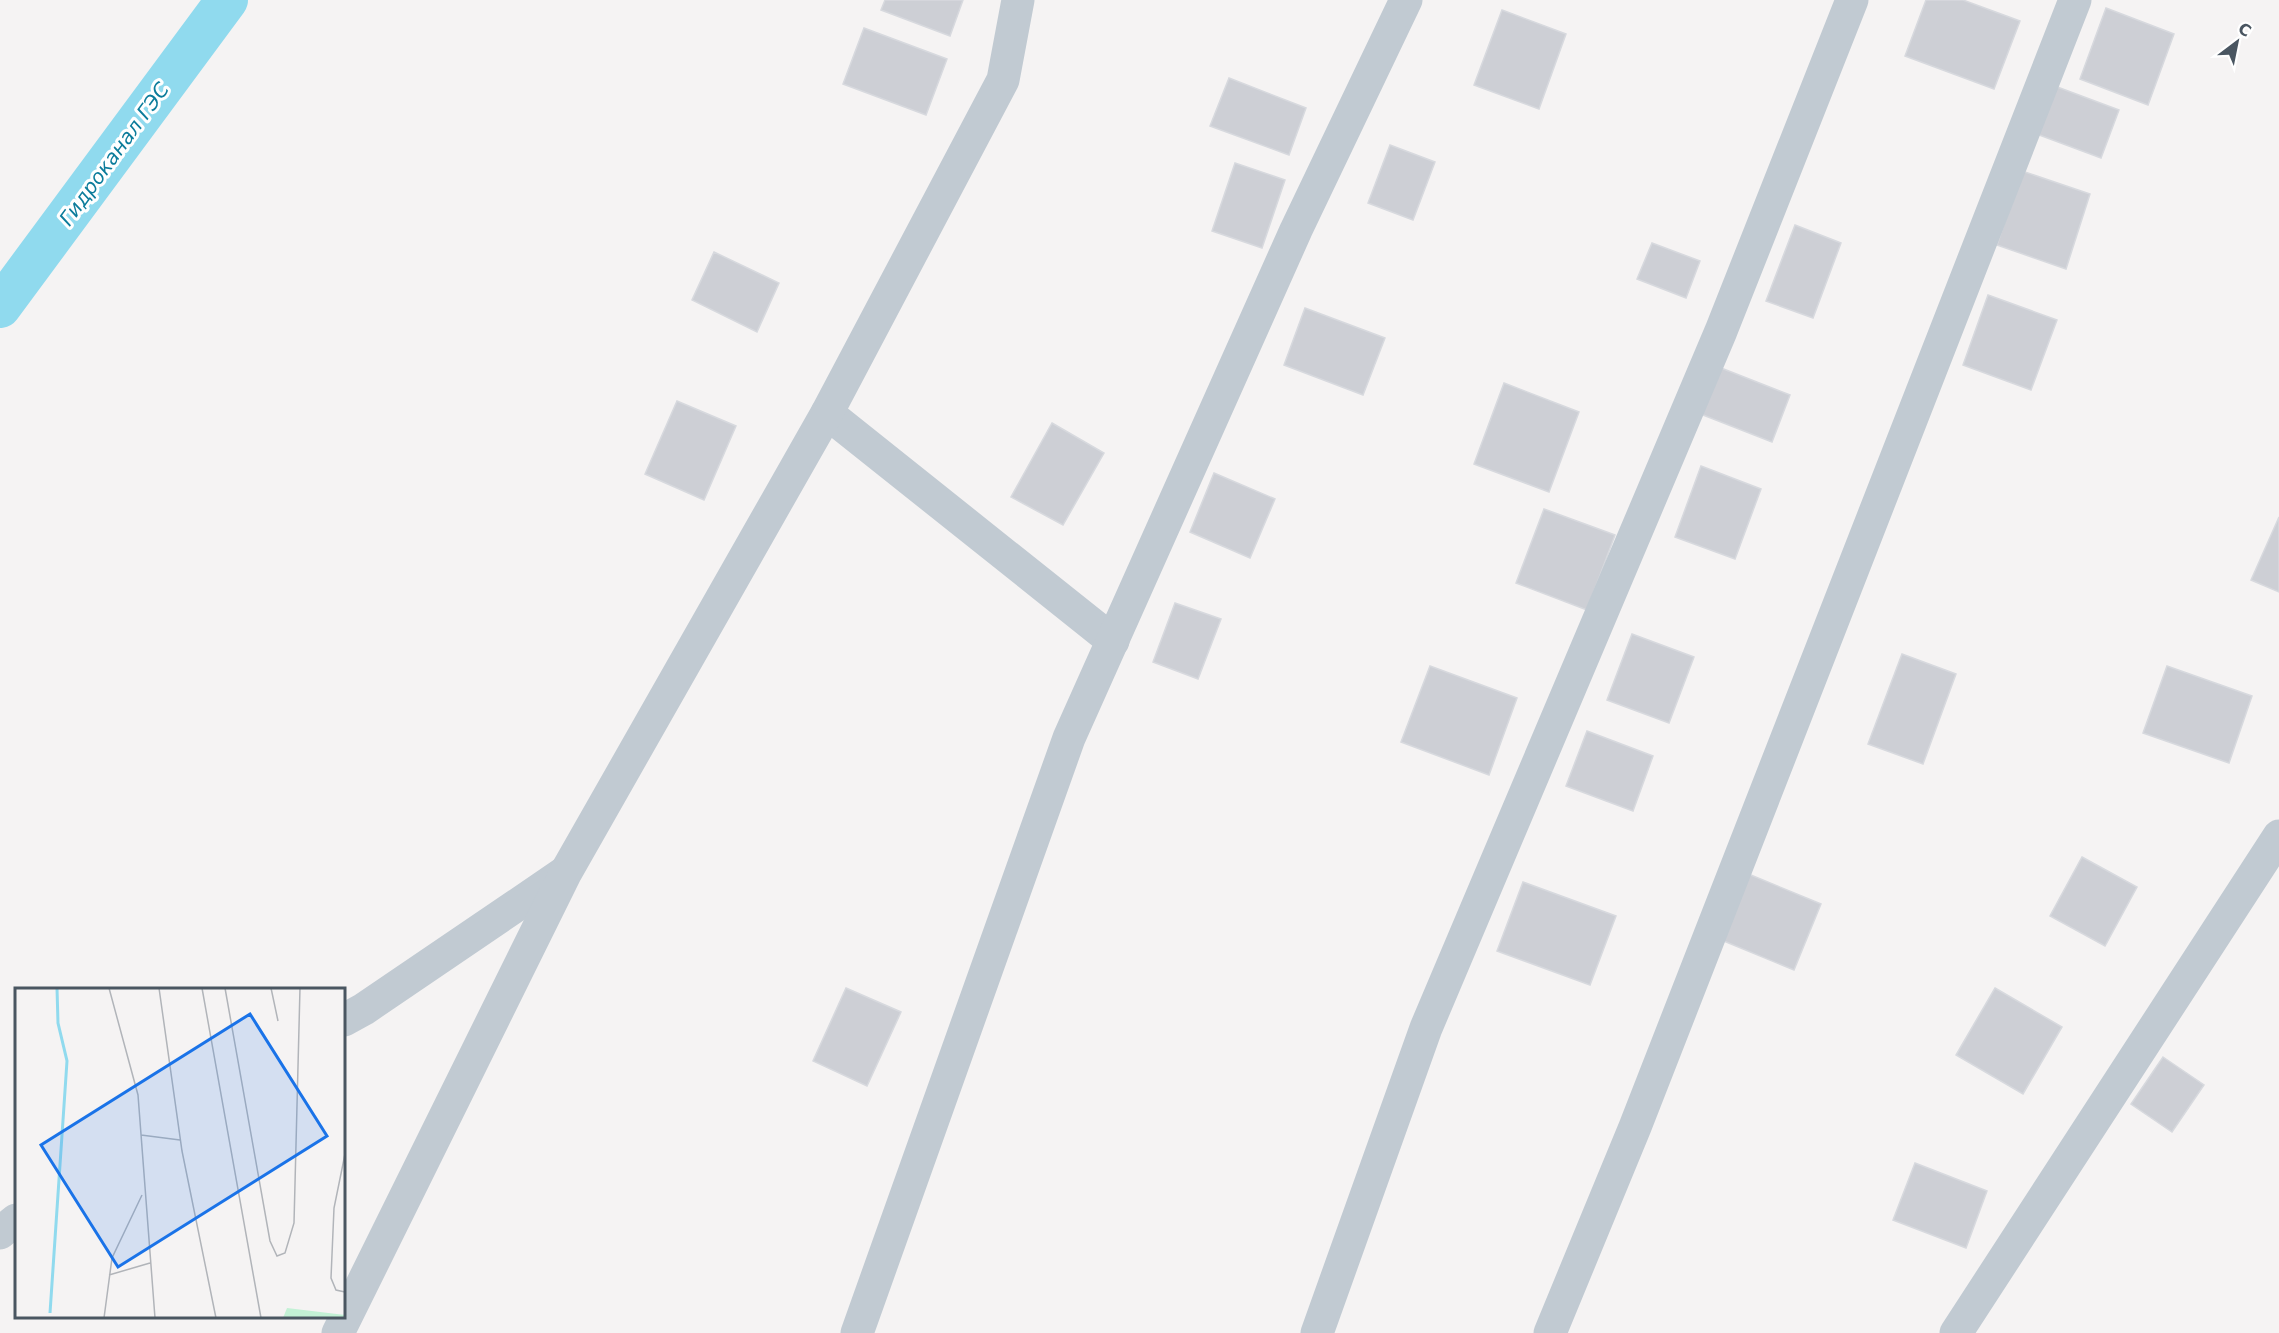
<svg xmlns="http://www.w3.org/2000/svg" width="2279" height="1333" viewBox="0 0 2279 1333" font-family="'DejaVu Sans',sans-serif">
  <rect width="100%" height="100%" fill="#f5f3f3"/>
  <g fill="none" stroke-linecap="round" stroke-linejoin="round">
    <path stroke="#90daee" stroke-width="42" d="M 0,307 L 227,0"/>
  </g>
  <g fill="#cdcfd5" stroke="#d7d9de" stroke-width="1.5">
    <path d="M 885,0 L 963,0 L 950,36 L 881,10 Z"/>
    <path d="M 1926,0 L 1963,0 L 2020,21 L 1994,89 L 1905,56 Z"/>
    <path d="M 2106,8 L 2174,34 L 2148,105 L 2080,79 Z"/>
    <path d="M 1502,10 L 1566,34 L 1539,109 L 1474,85 Z"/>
    <path d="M 864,28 L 947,59 L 926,115 L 843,84 Z"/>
    <path d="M 1229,78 L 1306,108 L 1289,155 L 1210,126 Z"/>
    <path d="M 2052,85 L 2119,110 L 2101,158 L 2034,133 Z"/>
    <path d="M 1390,145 L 1435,162 L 1413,220 L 1368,203 Z"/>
    <path d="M 1235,163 L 1285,180 L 1262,248 L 1212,231 Z"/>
    <path d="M 2022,171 L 2090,194 L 2066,269 L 1997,245 Z"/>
    <path d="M 1795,225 L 1841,243 L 1813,318 L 1766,301 Z"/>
    <path d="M 1652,243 L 1700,261 L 1686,298 L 1637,279 Z"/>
    <path d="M 714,252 L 779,283 L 757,332 L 692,300 Z"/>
    <path d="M 1988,295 L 2057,320 L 2031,390 L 1963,365 Z"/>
    <path d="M 1305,308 L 1385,338 L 1363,395 L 1284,365 Z"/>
    <path d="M 1716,366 L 1790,395 L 1772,442 L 1698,413 Z"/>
    <path d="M 1504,383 L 1579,412 L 1549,492 L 1474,464 Z"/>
    <path d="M 677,401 L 736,426 L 704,500 L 645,474 Z"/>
    <path d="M 1052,423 L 1104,453 L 1063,525 L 1011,497 Z"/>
    <path d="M 1701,466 L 1761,489 L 1735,559 L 1675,537 Z"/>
    <path d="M 1214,473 L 1275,499 L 1250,558 L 1190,532 Z"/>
    <path d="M 1544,509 L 1615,535 L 1587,610 L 1516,583 Z"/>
    <path d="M 2279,517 L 2279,592 L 2251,580 Z"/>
    <path d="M 1175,603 L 1221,619 L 1198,679 L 1153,662 Z"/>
    <path d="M 1632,634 L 1694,657 L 1669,723 L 1607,700 Z"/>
    <path d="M 1902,654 L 1956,674 L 1923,764 L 1868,744 Z"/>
    <path d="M 1430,666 L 1517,698 L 1489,775 L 1401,742 Z"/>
    <path d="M 2167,666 L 2252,696 L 2229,763 L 2143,733 Z"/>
    <path d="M 1587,731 L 1653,756 L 1633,811 L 1566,786 Z"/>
    <path d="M 2082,857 L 2137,887 L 2105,946 L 2050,916 Z"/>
    <path d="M 1746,873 L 1821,904 L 1794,970 L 1719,939 Z"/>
    <path d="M 1523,882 L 1616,916 L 1590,985 L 1497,951 Z"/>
    <path d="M 846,988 L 901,1012 L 867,1086 L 813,1061 Z"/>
    <path d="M 1995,988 L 2062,1027 L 2023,1094 L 1956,1055 Z"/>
    <path d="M 2163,1057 L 2204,1085 L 2172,1132 L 2131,1104 Z"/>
    <path d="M 1915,1163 L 1987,1191 L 1966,1248 L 1893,1220 Z"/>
  </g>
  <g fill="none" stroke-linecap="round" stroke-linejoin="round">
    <g stroke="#c1cad2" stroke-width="33">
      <path d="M 827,413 L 1113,641"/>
      <path d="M 344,1020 L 364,1009 L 564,873"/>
      <path d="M 0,1233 L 16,1220"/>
      <path d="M 338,1333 L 566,872 L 827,413 L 1003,80 L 1018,0"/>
      <path d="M 857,1333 L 1069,738 L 1296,230 L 1406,0"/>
      <path d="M 1317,1333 L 1426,1028 L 1721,331 L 1852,0"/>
      <path d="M 1550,1333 L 1635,1127 L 2075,0"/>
      <path d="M 1956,1333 L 2279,836"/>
    </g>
  </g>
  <g text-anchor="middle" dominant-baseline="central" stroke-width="6" stroke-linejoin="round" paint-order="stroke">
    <g font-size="20" font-style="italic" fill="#0c7c9b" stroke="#fff">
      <text transform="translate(114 154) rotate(-54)">Гидроканал ГЭС</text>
    </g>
  </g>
  <g transform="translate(15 988)">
    <rect width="330" height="330" fill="#f5f3f3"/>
    <path d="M 272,320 L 330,327 L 330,330 L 268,330 Z" fill="#c3f1d5"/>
    <path fill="none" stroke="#90daee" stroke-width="3" d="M 35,325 L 52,73 L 43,35 L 42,0"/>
    <path fill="none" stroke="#b1b4b9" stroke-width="1.5" d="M 94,0 L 123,107 L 140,330M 144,0 L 167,163 L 201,330M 187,0 L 246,330M 210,0 L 255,253 L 262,268 L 270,265 L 279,235 L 285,0M 256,0 L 263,33M 126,147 L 165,152M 330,166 L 319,220 L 316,290 L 321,302 L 330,304M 94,287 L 135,275M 89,330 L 97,270 L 127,207"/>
    <path fill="#1a73e8" fill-opacity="0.15" stroke="#1a73e8" stroke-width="3" d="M 235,26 L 312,148 L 103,279 L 26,157 Z"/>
    <rect width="330" height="330" fill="none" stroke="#4a5661" stroke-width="3"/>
  </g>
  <g transform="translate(2237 42) rotate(32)" stroke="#ffffff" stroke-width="4.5" paint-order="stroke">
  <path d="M0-4.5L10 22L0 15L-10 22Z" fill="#4a5661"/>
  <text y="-9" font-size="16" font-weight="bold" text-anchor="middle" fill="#4a5661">С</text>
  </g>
</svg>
